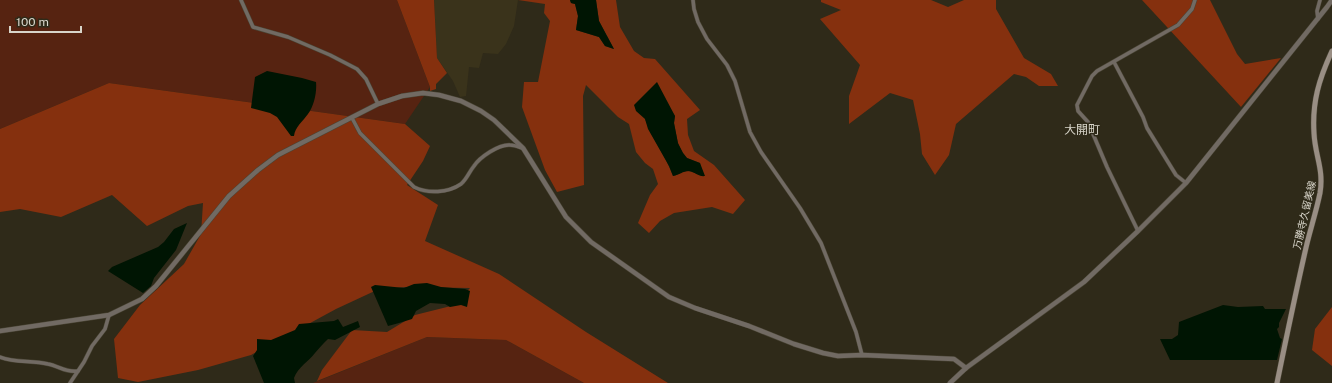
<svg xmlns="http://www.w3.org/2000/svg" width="1332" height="383" viewBox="0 0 1332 383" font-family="'Public Sans','Noto Sans JP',sans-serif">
  <rect width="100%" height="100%" fill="#2f2a19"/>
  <path fill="#3a331b" d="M 434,0 L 518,0 L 514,26 L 506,44 L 498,54 L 483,53 L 479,68 L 469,67 L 466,96 L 460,97 L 453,81 L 437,58 Z"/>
  <g fill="#562311">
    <path d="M 0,0 L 397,0 L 430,87 L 405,124 L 109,83 L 0,129 Z"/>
    <path d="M 427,337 L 506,340 L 584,383 L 313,383 Z"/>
  </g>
  <g fill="#85300e" fill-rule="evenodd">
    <path d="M 397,0 L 434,0 L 437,58 L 447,73 L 436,84 L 436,89 L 430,91 L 430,87 Z"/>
    <path d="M 518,0 L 570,0 L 571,3 L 575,4 L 578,16 L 576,30 L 599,37 L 605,46 L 614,49 L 599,21 L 596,0 L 616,0 L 620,27 L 634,51 L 644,58 L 655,59 L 700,110 L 687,119 L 688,135 L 694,151 L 714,165 L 745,200 L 733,214 L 712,207 L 674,213 L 660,221 L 649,233 L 638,223 L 650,195 L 658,184 L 653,169 L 645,163 L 636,152 L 629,124 L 618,117 L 586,85 L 583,96 L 584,185 L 557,192 L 545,170 L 522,107 L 524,82 L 538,82 L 550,21 L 544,13 L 545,4 ZM 669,107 L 675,116 L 674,123 L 678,144 L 683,153 L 687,158 L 700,163 L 702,176 C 695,173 689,169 682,172 C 679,174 677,175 673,176 C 666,156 652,139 645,119 Z"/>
    <path d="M 821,0 L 931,0 L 948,7 L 964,0 L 996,0 L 996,9 L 1024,58 L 1051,74 L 1058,86 L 1039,86 L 1026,77 L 1014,74 L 956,124 L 949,155 L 935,175 L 922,154 L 920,134 L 913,100 L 890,93 L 849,124 L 849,96 L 860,65 L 820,19 L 841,10 L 821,2 Z"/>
    <path d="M 1142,0 L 1210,0 L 1237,54 L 1245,64 L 1281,58 L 1241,107 Z"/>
    <path d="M 109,83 L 405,124 L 430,146 L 423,161 L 407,185 L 438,205 L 425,241 L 499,274 L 586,332 L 668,383 L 584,383 L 506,340 L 427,337 L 317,381 L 322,370 L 352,330 L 387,332 L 415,315 L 455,305 L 470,288 L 405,287 L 379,289 L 336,309 L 251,355 L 198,370 L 138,382 L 118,378 L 114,339 L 140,305 L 184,264 L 201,234 L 203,203 L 188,206 L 147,226 L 112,195 L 61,217 L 20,209 L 0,212 L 0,129 Z"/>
    <path d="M 1332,307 L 1332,366 L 1312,350 L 1315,329 Z"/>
  </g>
  <g fill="#001503">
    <path d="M 570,0 L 596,0 L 599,21 L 614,49 L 605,46 L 599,37 L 576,30 L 578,16 L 575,4 L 571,3 Z"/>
    <path d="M 267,71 L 302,78 L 316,82 C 317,92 314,106 308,114 C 303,121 295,127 294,136 L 291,136 L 277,117 L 270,113 L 251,108 L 255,77 Z"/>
    <path d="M 657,82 L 675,116 L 674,123 L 678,143 L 683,153 L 687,158 L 700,163 L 705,176 C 699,177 695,172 689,171 C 683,171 679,175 673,176 L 669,166 L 648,129 L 645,119 L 636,111 L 634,105 Z"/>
    <path d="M 187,223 L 176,250 L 154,278 L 151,286 L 143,293 L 108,271 L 112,267 L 158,247 L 164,242 L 174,229 Z"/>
    <path d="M 427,283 L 441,287 L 465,289 L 470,291 L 467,307 L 461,305 L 450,307 L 445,304 L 430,303 L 416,311 L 412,319 L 399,323 L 388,326 L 371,287 L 375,285 L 404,288 L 414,284 Z"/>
    <path d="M 1223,305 L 1238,307 L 1263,306 L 1265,309 L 1286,309 L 1279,323 L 1279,327 L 1277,329 L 1280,338 L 1282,339 L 1277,360 L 1170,360 L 1160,339 L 1172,339 L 1178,335 L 1179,322 Z"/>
    <path d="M 338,319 L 343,327 L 358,321 L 360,327 L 335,340 L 328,339 C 323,344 319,348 315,353 C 308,362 298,367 294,378 L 295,383 L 264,383 L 253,356 L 257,350 L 257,339 L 271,340 L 295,330 L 299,324 L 334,321 Z"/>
  </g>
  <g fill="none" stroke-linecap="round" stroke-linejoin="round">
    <defs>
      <g id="minor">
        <path d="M 241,0 L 253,27 L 288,37 L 330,55 L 357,69 L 366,79 L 378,104"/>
        <path d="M 693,0 L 694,9 L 698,22 L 707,39 L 727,65 L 735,81 L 750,132 L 761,152 L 800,208 L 821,243 L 856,332 L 862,355"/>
        <path d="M 1318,19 L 1317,11 L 1320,0"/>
        <path d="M 1114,62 L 1143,117 L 1147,128 L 1176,175 L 1186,183"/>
        <path d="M 352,118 L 360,133 L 414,187 C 428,194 448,193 461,184 C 467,179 469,172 474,166 C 480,157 499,144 510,145 C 514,145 519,147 522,148"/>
        <path d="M 1138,231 L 1107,167 L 1088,122 L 1078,111 L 1077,105 L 1092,76 L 1097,71 L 1178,25 L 1192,9 L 1195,0"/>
        <path d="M 0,357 C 15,363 32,360 48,364 C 59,366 66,373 78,371"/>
        <path d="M 70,383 L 84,362 L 92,346 L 105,329 L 109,315"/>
      </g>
      <g id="tertiary">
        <path d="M 0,331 L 109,315 L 142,299 L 156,286 L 229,196 L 258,170 L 278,155 L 378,104 L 402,96 L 423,93 L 439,95 L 461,101 L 481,111 L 494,120 L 523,148 L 566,217 L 591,242 L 669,297 L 695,308 L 749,326 L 794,344 L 823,353 L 838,356 L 862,355 L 954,359 L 966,368"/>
        <path d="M 950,383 L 966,368 L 1084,282 L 1138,231 L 1186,183 L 1327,7 L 1332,0"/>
      </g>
      <path id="secondary" d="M 1277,383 C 1286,339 1295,296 1305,252 C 1309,233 1316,213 1320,193 C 1324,169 1315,156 1314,133 C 1312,102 1319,79 1332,51"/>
    </defs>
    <use href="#minor" stroke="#4a4535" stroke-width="4.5"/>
    <use href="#tertiary" stroke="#4a4535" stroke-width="5.5"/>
    <use href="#secondary" stroke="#4a4535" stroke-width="6"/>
    <use href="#minor" stroke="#716a63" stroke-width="3.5"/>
    <use href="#tertiary" stroke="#716a63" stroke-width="4.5"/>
    <use href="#secondary" stroke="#998e84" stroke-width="5"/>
  </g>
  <g text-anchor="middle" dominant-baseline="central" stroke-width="3" stroke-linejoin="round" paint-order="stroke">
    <g font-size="10" fill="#d8d5ca" stroke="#2f2a19">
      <text transform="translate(1304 215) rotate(-77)">万勝寺久留美線</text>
    </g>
    <g font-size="12" fill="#d8d5ca" stroke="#2f2a19">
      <text x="1082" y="130">大開町</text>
    </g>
  </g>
  <path d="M10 26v6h71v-6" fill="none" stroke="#d8d5ca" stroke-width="2"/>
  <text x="16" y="26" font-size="12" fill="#d8d5ca" stroke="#2f2a19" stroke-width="3" paint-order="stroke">100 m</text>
</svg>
